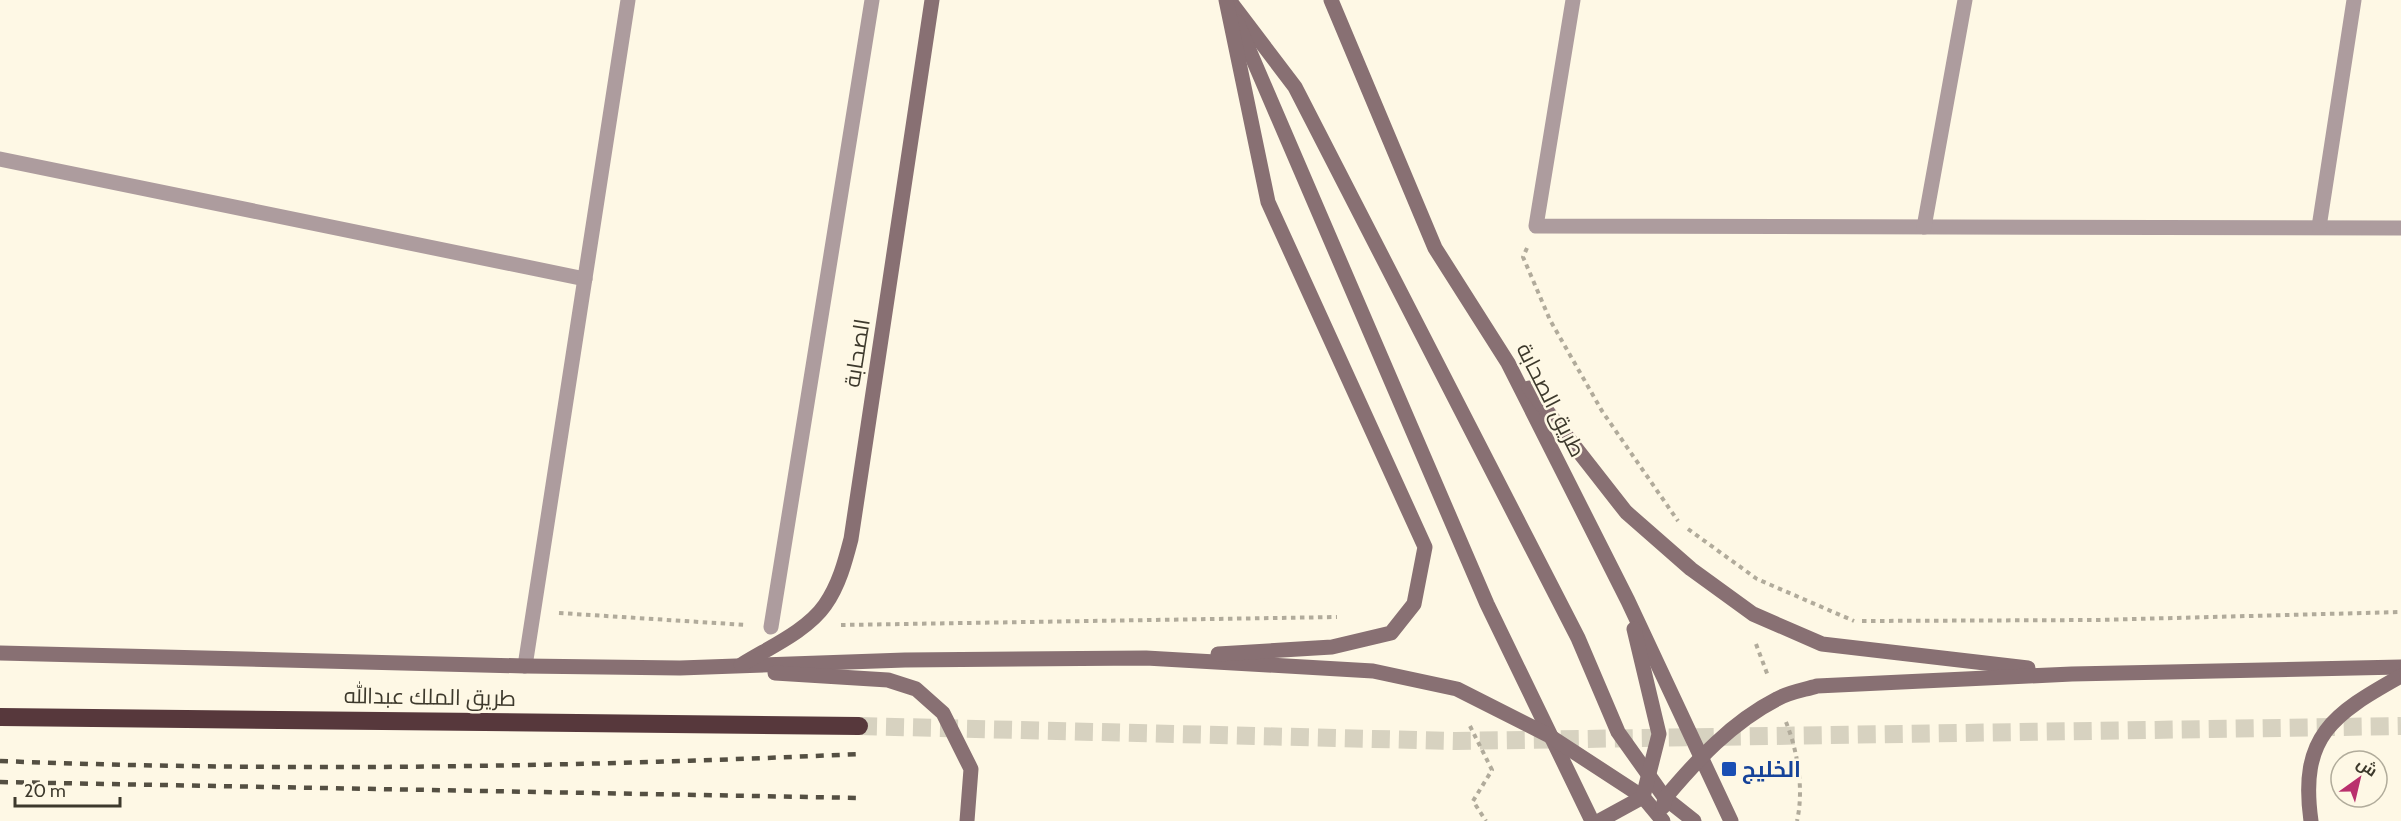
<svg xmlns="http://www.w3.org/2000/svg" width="2401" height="821" viewBox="0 0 2401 821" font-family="Cabin,Cairo,sans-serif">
  <rect width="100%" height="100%" fill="#fef8e5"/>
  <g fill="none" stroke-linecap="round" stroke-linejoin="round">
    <path stroke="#d7d2c0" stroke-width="18" stroke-dasharray="18 9" stroke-linecap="butt" d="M 859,726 L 1455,741 L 2401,726"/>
    <g stroke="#b1ab9b" stroke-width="4" stroke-dasharray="4.5 4.5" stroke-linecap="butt">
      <path d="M 1527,248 L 1523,257 L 1550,320 L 1602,411 L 1678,521"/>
      <path d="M 1688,529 L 1757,579 L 1854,621"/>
      <path d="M 559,613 L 747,625"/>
      <path d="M 1862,621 L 2097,620 L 2401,612"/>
      <path d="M 841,625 L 1337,617"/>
      <path d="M 1756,644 L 1768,676"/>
      <path d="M 1786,722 C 1798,752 1804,790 1797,821"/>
      <path d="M 1470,726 L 1492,770 L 1473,801 L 1486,821"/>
    </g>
    <g stroke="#ad9c9e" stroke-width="15">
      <path d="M 1573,0 L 1536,226 L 2401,228"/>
      <path d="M 0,159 L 585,279"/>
      <path d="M 1924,227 L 1965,0"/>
      <path d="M 2319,227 L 2354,0"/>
      <path d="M 771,627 L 872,0"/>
      <path d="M 525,666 L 628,0"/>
    </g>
    <g stroke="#887073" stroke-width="15">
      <path d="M 1229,0 L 1295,87 L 1578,638 L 1618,732 L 1665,798 L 1694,821"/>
      <path d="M 1331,0 L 1435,248 L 1508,363 L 1628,601 L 1731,821"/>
      <path d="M 1237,22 L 1487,604 L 1592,821"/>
      <path d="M 1529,388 L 1626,512 L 1691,569 L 1753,614 L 1822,644 L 2028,668"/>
      <path d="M 0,653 L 525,666 L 680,668 L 905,660 L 1146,658 L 1373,671 L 1457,689 L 1548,735 L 1643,797 L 1663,821"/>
      <path d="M 1218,654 L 1332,647 L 1391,633 L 1414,604 L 1425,547 L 1268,202 L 1226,0"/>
      <path d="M 741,665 C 768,648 807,631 825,605 C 839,585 845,562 851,539 L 932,0"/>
      <path d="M 775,673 L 888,680 L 916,689 L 943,713 L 971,769 L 967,821"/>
      <path d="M 1663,807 L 1665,798 C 1697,760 1732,722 1777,699 C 1789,692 1804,690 1817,686 L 2072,674 L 2401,667"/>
      <path d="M 1599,821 L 1643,797 L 1659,734 L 1634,629"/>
      <path d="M 2311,821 C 2299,736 2333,714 2401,676"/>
    </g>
    <path stroke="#57383c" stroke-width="18" d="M 0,717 L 859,726"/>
    <g stroke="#544f42" stroke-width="4.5" stroke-dasharray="8 8" stroke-linecap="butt">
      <path d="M 0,761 C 286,772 574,767 860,754"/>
      <path d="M 0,782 L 862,798"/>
    </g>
  </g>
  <rect fill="#1a4fb4" stroke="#fef8e5" stroke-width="2" x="1721" y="761" width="16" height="16" rx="3"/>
  <g text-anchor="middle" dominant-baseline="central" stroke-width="5" stroke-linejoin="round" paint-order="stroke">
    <g font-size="22" fill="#3d392c" stroke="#fef8e5">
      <text transform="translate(857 353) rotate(-81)">الصحابة</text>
      <text transform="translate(1551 400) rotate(63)">طريق الصحابة</text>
      <text transform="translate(430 697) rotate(1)">طريق الملك عبدالله</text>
    </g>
    <g font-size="22" font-weight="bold" fill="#164399" stroke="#fef8e5" text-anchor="start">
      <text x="1742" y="769">الخليج</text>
    </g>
  </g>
  <g transform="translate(2359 779) rotate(34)"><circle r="28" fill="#fef8e5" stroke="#b1ac9b" stroke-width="1.5"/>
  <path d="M0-4.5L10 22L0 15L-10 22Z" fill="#b9306d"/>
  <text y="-9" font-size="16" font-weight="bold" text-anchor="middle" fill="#3d392c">ش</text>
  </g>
  <path d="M15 797v9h105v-9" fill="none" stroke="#3d392c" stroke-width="3"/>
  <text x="24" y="797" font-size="18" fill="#3d392c" stroke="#fef8e5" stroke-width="4.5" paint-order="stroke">20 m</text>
</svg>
